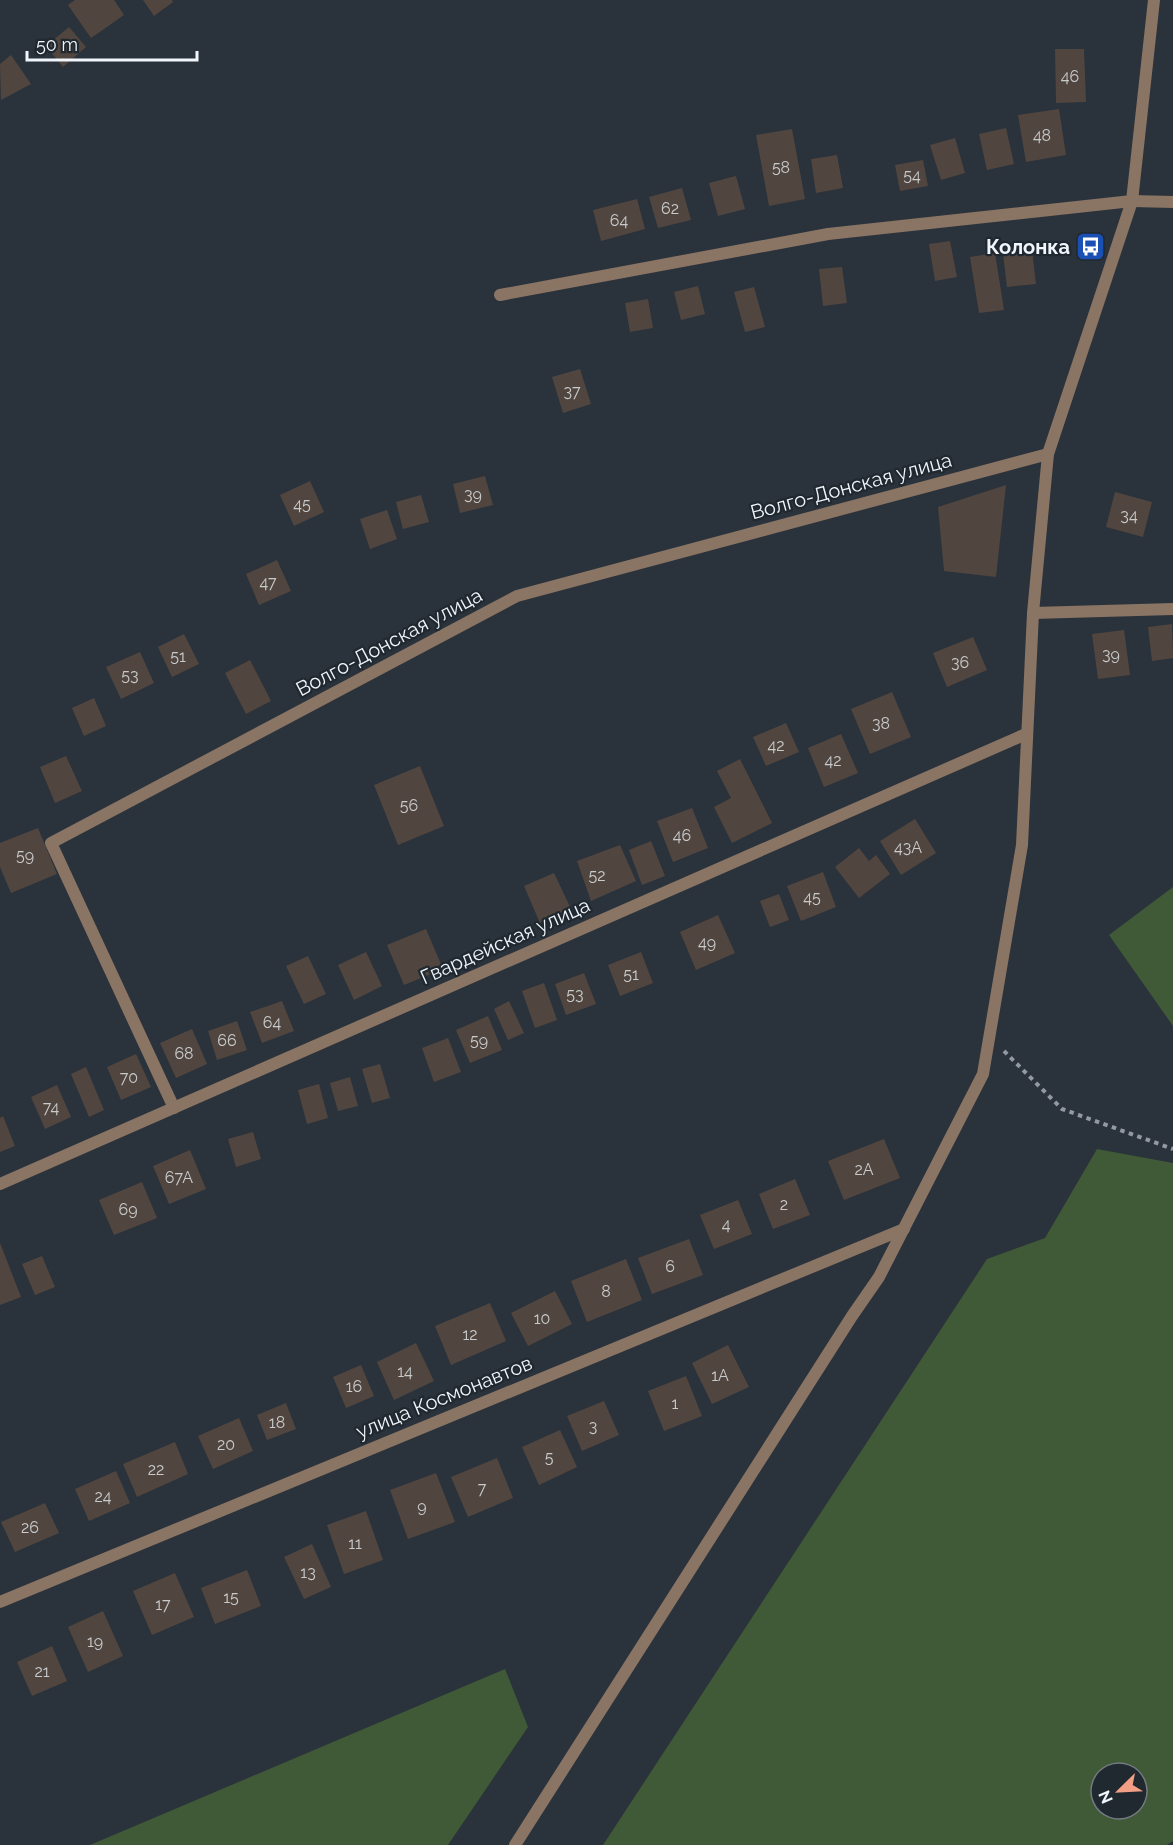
<svg xmlns="http://www.w3.org/2000/svg" width="1173" height="1845" viewBox="0 0 1173 1845" font-family="Raleway,sans-serif">
  <rect width="100%" height="100%" fill="#2a323b"/>
  <g fill="#405937" fill-rule="evenodd">
    <path d="M 1173,887 L 1173,1026 L 1109,935 Z"/>
    <path d="M 1097,1149 L 1173,1163 L 1173,1841 L 1167,1845 L 603,1845 L 987,1259 L 1045,1238 ZM 1101,1773 L 1137,1773 L 1137,1809 L 1101,1809 Z"/>
    <path d="M 505,1669 L 528,1727 L 448,1845 L 90,1845 Z"/>
  </g>
  <g fill="#51463f">
    <path d="M 75,0 L 114,0 L 124,15 L 91,38 L 68,5 Z"/>
    <path d="M 143,0 L 172,0 L 173,2 L 154,16 Z"/>
    <path d="M 69,27 L 86,47 L 63,67 L 46,46 Z"/>
    <path d="M 1055,49 L 1084,49 L 1086,102 L 1056,103 Z"/>
    <path d="M 11,55 L 31,84 L 1,100 L 0,64 Z"/>
    <path d="M 1059,109 L 1066,155 L 1026,162 L 1018,115 Z"/>
    <path d="M 1006,128 L 1014,164 L 987,170 L 979,134 Z"/>
    <path d="M 792,129 L 805,199 L 769,206 L 756,135 Z"/>
    <path d="M 955,138 L 965,173 L 941,180 L 930,145 Z"/>
    <path d="M 837,155 L 843,188 L 816,193 L 811,159 Z"/>
    <path d="M 923,160 L 928,186 L 900,191 L 895,165 Z"/>
    <path d="M 736,176 L 745,209 L 718,216 L 709,183 Z"/>
    <path d="M 682,188 L 691,220 L 658,228 L 649,197 Z"/>
    <path d="M 637,199 L 645,229 L 601,241 L 593,210 Z"/>
    <path d="M 950,241 L 957,277 L 935,281 L 929,244 Z"/>
    <path d="M 1031,242 L 1036,284 L 1007,287 L 1002,245 Z"/>
    <path d="M 995,253 L 1004,310 L 979,313 L 970,257 Z"/>
    <path d="M 842,267 L 847,303 L 823,306 L 819,269 Z"/>
    <path d="M 698,286 L 705,314 L 681,320 L 674,292 Z"/>
    <path d="M 754,287 L 765,327 L 745,332 L 734,292 Z"/>
    <path d="M 648,299 L 653,328 L 630,332 L 625,303 Z"/>
    <path d="M 580,369 L 591,404 L 563,413 L 552,377 Z"/>
    <path d="M 485,476 L 493,505 L 460,513 L 453,484 Z"/>
    <path d="M 310,481 L 324,512 L 294,526 L 280,495 Z"/>
    <path d="M 1006,485 L 996,577 L 944,571 L 938,507 Z"/>
    <path d="M 1115,492 L 1152,502 L 1143,537 L 1106,527 Z"/>
    <path d="M 421,495 L 429,522 L 403,529 L 396,502 Z"/>
    <path d="M 387,510 L 397,539 L 370,549 L 360,519 Z"/>
    <path d="M 277,560 L 291,591 L 259,605 L 246,574 Z"/>
    <path d="M 1172,624 L 1173,658 L 1152,661 L 1148,627 Z"/>
    <path d="M 1124,630 L 1130,675 L 1098,679 L 1092,634 Z"/>
    <path d="M 184,634 L 199,664 L 172,677 L 158,647 Z"/>
    <path d="M 973,637 L 987,670 L 947,687 L 933,653 Z"/>
    <path d="M 140,652 L 154,683 L 121,699 L 106,667 Z"/>
    <path d="M 250,660 L 271,701 L 246,714 L 225,673 Z"/>
    <path d="M 892,692 L 911,737 L 870,754 L 851,709 Z"/>
    <path d="M 94,698 L 106,726 L 84,736 L 72,708 Z"/>
    <path d="M 786,723 L 799,752 L 766,766 L 753,737 Z"/>
    <path d="M 841,734 L 858,773 L 824,787 L 808,748 Z"/>
    <path d="M 66,756 L 82,791 L 55,803 L 40,767 Z"/>
    <path d="M 740,759 L 772,823 L 732,843 L 714,807 L 731,798 L 717,771 Z"/>
    <path d="M 420,766 L 444,826 L 398,845 L 374,785 Z"/>
    <path d="M 692,808 L 708,848 L 673,862 L 657,821 Z"/>
    <path d="M 915,819 L 936,853 L 901,875 L 880,841 Z"/>
    <path d="M 38,828 L 57,874 L 11,893 L 0,867 L 0,843 Z"/>
    <path d="M 651,841 L 665,876 L 642,885 L 629,850 Z"/>
    <path d="M 620,845 L 636,881 L 591,901 L 577,861 Z"/>
    <path d="M 859,848 L 869,861 L 876,855 L 890,874 L 859,898 L 835,867 Z"/>
    <path d="M 823,872 L 836,907 L 801,921 L 787,886 Z"/>
    <path d="M 554,873 L 571,909 L 540,923 L 524,886 Z"/>
    <path d="M 779,894 L 789,920 L 770,927 L 760,901 Z"/>
    <path d="M 718,915 L 735,953 L 696,970 L 680,932 Z"/>
    <path d="M 426,929 L 443,969 L 404,985 L 387,945 Z"/>
    <path d="M 366,952 L 382,986 L 354,1000 L 338,965 Z"/>
    <path d="M 641,952 L 653,983 L 620,996 L 608,965 Z"/>
    <path d="M 308,956 L 326,994 L 304,1004 L 286,966 Z"/>
    <path d="M 584,973 L 596,1004 L 566,1015 L 555,984 Z"/>
    <path d="M 544,983 L 557,1020 L 535,1028 L 522,991 Z"/>
    <path d="M 282,1001 L 294,1031 L 262,1043 L 250,1012 Z"/>
    <path d="M 509,1001 L 524,1033 L 508,1040 L 494,1009 Z"/>
    <path d="M 488,1016 L 502,1050 L 470,1063 L 456,1030 Z"/>
    <path d="M 237,1021 L 247,1050 L 217,1060 L 208,1031 Z"/>
    <path d="M 192,1029 L 207,1064 L 176,1078 L 160,1043 Z"/>
    <path d="M 448,1038 L 461,1072 L 434,1082 L 422,1048 Z"/>
    <path d="M 136,1054 L 151,1087 L 121,1100 L 107,1067 Z"/>
    <path d="M 380,1064 L 390,1098 L 372,1103 L 362,1069 Z"/>
    <path d="M 86,1067 L 104,1110 L 89,1117 L 71,1074 Z"/>
    <path d="M 350,1077 L 358,1106 L 338,1111 L 330,1083 Z"/>
    <path d="M 319,1084 L 328,1118 L 307,1124 L 298,1090 Z"/>
    <path d="M 57,1085 L 71,1117 L 45,1129 L 31,1097 Z"/>
    <path d="M 3,1116 L 15,1146 L 0,1152 L 0,1118 Z"/>
    <path d="M 253,1132 L 261,1159 L 236,1167 L 228,1139 Z"/>
    <path d="M 884,1139 L 900,1178 L 844,1200 L 828,1161 Z"/>
    <path d="M 190,1150 L 206,1189 L 169,1204 L 153,1166 Z"/>
    <path d="M 795,1179 L 810,1215 L 773,1229 L 759,1194 Z"/>
    <path d="M 142,1182 L 157,1218 L 114,1235 L 99,1200 Z"/>
    <path d="M 738,1200 L 752,1234 L 714,1249 L 700,1215 Z"/>
    <path d="M 689,1239 L 703,1275 L 652,1294 L 638,1258 Z"/>
    <path d="M 0,1243 L 21,1297 L 0,1305 Z"/>
    <path d="M 42,1256 L 55,1287 L 35,1295 L 22,1264 Z"/>
    <path d="M 626,1259 L 642,1300 L 587,1322 L 571,1281 Z"/>
    <path d="M 555,1291 L 572,1324 L 528,1346 L 511,1313 Z"/>
    <path d="M 490,1303 L 506,1341 L 451,1365 L 435,1326 Z"/>
    <path d="M 416,1343 L 434,1381 L 394,1400 L 377,1362 Z"/>
    <path d="M 728,1345 L 749,1387 L 712,1404 L 692,1363 Z"/>
    <path d="M 361,1365 L 374,1396 L 346,1408 L 333,1377 Z"/>
    <path d="M 686,1376 L 702,1416 L 664,1431 L 648,1391 Z"/>
    <path d="M 604,1401 L 619,1435 L 582,1451 L 567,1416 Z"/>
    <path d="M 286,1403 L 296,1429 L 267,1440 L 257,1415 Z"/>
    <path d="M 239,1418 L 253,1451 L 213,1469 L 198,1436 Z"/>
    <path d="M 560,1430 L 577,1467 L 539,1485 L 522,1447 Z"/>
    <path d="M 175,1442 L 188,1474 L 137,1497 L 123,1464 Z"/>
    <path d="M 497,1458 L 513,1498 L 468,1517 L 451,1477 Z"/>
    <path d="M 116,1471 L 130,1503 L 89,1521 L 75,1489 Z"/>
    <path d="M 436,1473 L 455,1522 L 408,1539 L 390,1490 Z"/>
    <path d="M 45,1503 L 59,1533 L 15,1552 L 1,1522 Z"/>
    <path d="M 366,1511 L 383,1560 L 344,1574 L 327,1525 Z"/>
    <path d="M 312,1544 L 331,1587 L 304,1599 L 284,1557 Z"/>
    <path d="M 247,1570 L 261,1606 L 215,1624 L 201,1588 Z"/>
    <path d="M 175,1573 L 194,1617 L 152,1635 L 133,1591 Z"/>
    <path d="M 103,1611 L 123,1656 L 88,1672 L 68,1627 Z"/>
    <path d="M 52,1646 L 67,1681 L 32,1696 L 17,1662 Z"/>
  </g>
  <g fill="none" stroke-linecap="round" stroke-linejoin="round">
    <path stroke="#9299a0" stroke-width="4" stroke-dasharray="4.5 4.5" stroke-linecap="butt" d="M 1004,1051 L 1062,1109 L 1173,1149"/>
    <g stroke="#8a7464" stroke-width="12">
      <path d="M 500,295 L 828,234 L 1132,201"/>
      <path d="M 1033,613 L 1173,609"/>
      <path d="M 174,1108 L 51,843 L 517,596 L 1048,454"/>
      <path d="M 0,1184 L 1026,734"/>
      <path d="M 0,1602 L 904,1229"/>
    </g>
    <g stroke="#8a7464" stroke-width="12">
      <path d="M 1132,201 L 1173,202"/>
      <path d="M 515,1845 L 852,1316 L 879,1277 L 983,1074 L 1022,845 L 1033,613 L 1048,454 L 1132,201 L 1154,0"/>
    </g>
  </g>
  <defs>
    <symbol id="bus-square" viewBox="-11 -11 22 22"><rect x="-9" y="-9" width="18" height="18" rx="4" fill="#1a4fb4" stroke="#202830"/><path d="M-5-6H5V4H4V6H2V4H-2V6H-4V4H-5ZM-3.5-4V0h7V-4ZM-3.5 1.2v1.5H-2V1.2ZM2 1.2v1.5H3.5V1.2Z" fill="#fff"/></symbol>
  </defs>
  <g fill-rule="evenodd">
    <use href="#bus-square" x="1074" y="230" width="33" height="33"/>
  </g>
  <g text-anchor="middle" dominant-baseline="central" stroke-width="4.5" stroke-linejoin="round" paint-order="stroke">
    <g font-size="16" fill="#c8cacc">
      <text x="1070" y="76">46</text>
      <text x="1042" y="135">48</text>
      <text x="781" y="167">58</text>
      <text x="912" y="175">54</text>
      <text x="670" y="208">62</text>
      <text x="619" y="220">64</text>
      <text x="572" y="391">37</text>
      <text x="473" y="494">39</text>
      <text x="302" y="504">45</text>
      <text x="1129" y="515">34</text>
      <text x="268" y="582">47</text>
      <text x="1111" y="654">39</text>
      <text x="178" y="656">51</text>
      <text x="960" y="662">36</text>
      <text x="130" y="675">53</text>
      <text x="881" y="723">38</text>
      <text x="776" y="745">42</text>
      <text x="833" y="760">42</text>
      <text x="409" y="805">56</text>
      <text x="682" y="835">46</text>
      <text x="908" y="847">43А</text>
      <text x="25" y="855">59</text>
      <text x="597" y="875">52</text>
      <text x="812" y="897">45</text>
      <text x="707" y="942">49</text>
      <text x="631" y="974">51</text>
      <text x="575" y="994">53</text>
      <text x="272" y="1022">64</text>
      <text x="227" y="1040">66</text>
      <text x="479" y="1040">59</text>
      <text x="184" y="1053">68</text>
      <text x="129" y="1077">70</text>
      <text x="51" y="1107">74</text>
      <text x="864" y="1169">2А</text>
      <text x="179" y="1177">67А</text>
      <text x="784" y="1204">2</text>
      <text x="128" y="1209">69</text>
      <text x="726" y="1224">4</text>
      <text x="670" y="1266">6</text>
      <text x="606" y="1291">8</text>
      <text x="542" y="1318">10</text>
      <text x="470" y="1334">12</text>
      <text x="405" y="1371">14</text>
      <text x="720" y="1375">1А</text>
      <text x="354" y="1386">16</text>
      <text x="675" y="1403">1</text>
      <text x="277" y="1422">18</text>
      <text x="593" y="1426">3</text>
      <text x="226" y="1444">20</text>
      <text x="549" y="1457">5</text>
      <text x="156" y="1469">22</text>
      <text x="482" y="1488">7</text>
      <text x="103" y="1496">24</text>
      <text x="422" y="1506">9</text>
      <text x="30" y="1527">26</text>
      <text x="355" y="1543">11</text>
      <text x="308" y="1572">13</text>
      <text x="231" y="1597">15</text>
      <text x="163" y="1604">17</text>
      <text x="95" y="1641">19</text>
      <text x="42" y="1671">21</text>
    </g>
    <g font-size="20" font-weight="bold" fill="#f0f6fb" stroke="#202830" text-anchor="end">
      <text x="1070" y="247">Колонка</text>
    </g>
    <g font-size="20" fill="#f0f6fb" stroke="#202830">
      <text transform="translate(851 486) rotate(-15)">Волго-Донская улица</text>
      <text transform="translate(389 642) rotate(-28)">Волго-Донская улица</text>
      <text transform="translate(505 941) rotate(-24)">Гвардейская улица</text>
      <text transform="translate(444 1397) rotate(-22)">улица Космонавтов</text>
    </g>
  </g>
  <g transform="translate(1119 1791) rotate(246)"><circle r="28" fill="#202830" stroke="#737a81" stroke-width="1.5"/>
  <path d="M0-4.5L10 22L0 15L-10 22Z" fill="#f39f85"/>
  <text y="-9" font-size="16" font-weight="bold" text-anchor="middle" fill="#f0f6fb">N</text>
  </g>
  <path d="M27 51v9h170v-9" fill="none" stroke="#f0f6fb" stroke-width="3"/>
  <text x="36" y="51" font-size="18" fill="#f0f6fb" stroke="#202830" stroke-width="4.5" paint-order="stroke">50 m</text>
</svg>
